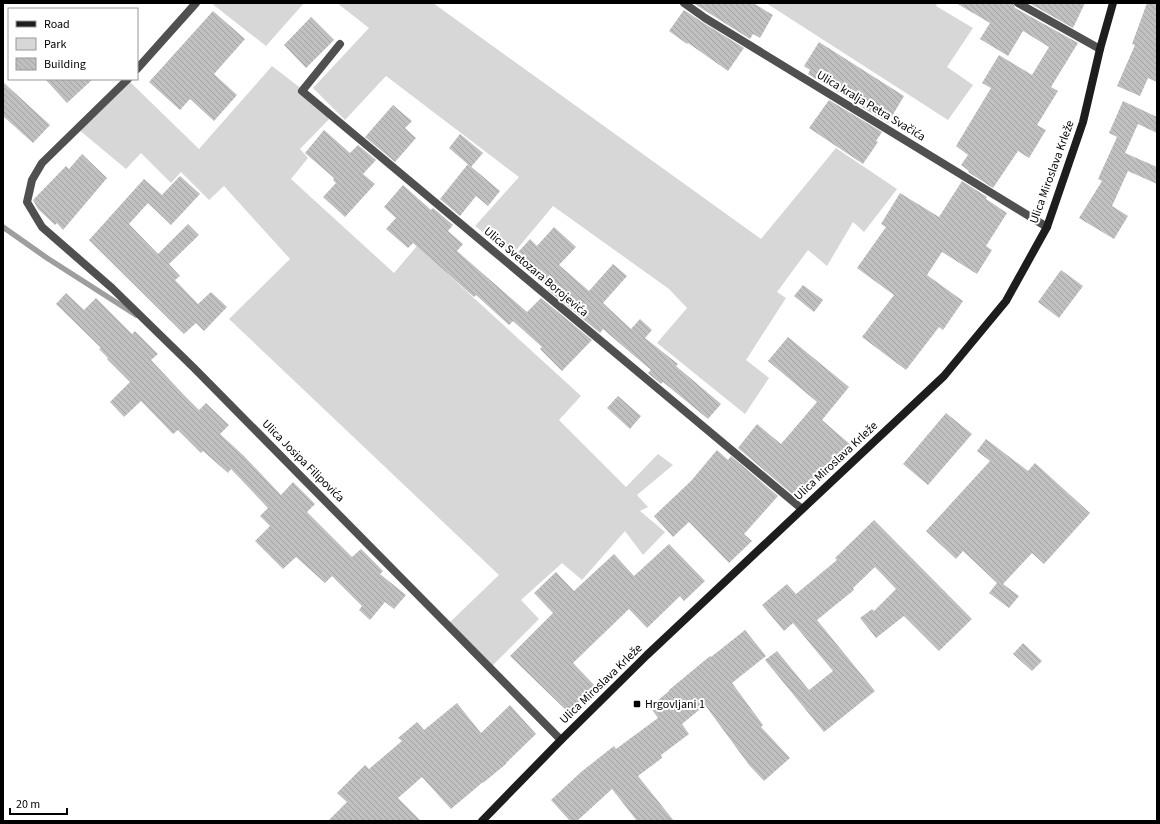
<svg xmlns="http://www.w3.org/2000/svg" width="1160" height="824" viewBox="0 0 1160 824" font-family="'Source Sans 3',sans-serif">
  <defs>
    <pattern id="building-back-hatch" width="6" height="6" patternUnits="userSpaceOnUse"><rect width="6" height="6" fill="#c0c0c0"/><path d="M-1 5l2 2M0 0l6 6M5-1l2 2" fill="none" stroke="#a3a3a3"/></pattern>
  </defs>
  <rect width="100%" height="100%" fill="#fff"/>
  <g fill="#d7d7d7">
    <path d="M 211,3 L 304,3 L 266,46 Z"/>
    <path d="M 337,3 L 433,3 L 761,239 L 836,148 L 897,189 L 864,232 L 853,222 L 827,266 L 808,250 L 777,292 L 786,298 L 746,360 L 769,378 L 745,414 L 657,343 L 687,308 L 669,289 L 553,206 L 512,255 L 475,226 L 519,177 L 386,76 L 345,120 L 313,88 L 369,28 Z"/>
    <path d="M 766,3 L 938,3 L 936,6 L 973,28 L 947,67 L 973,85 L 948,120 Z"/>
    <path d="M 272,66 L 303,90 L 332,116 L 300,149 L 308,158 L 291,179 L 394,273 L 417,246 L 581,396 L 559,420 L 626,487 L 658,454 L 673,465 L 637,495 L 648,507 L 640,511 L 665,532 L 643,555 L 625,531 L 582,580 L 562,563 L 521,600 L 539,619 L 490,668 L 448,624 L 499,575 L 229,319 L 290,259 L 224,186 L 209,200 L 181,172 L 171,183 L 141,153 L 126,169 L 78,129 L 127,79 L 199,149 Z"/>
  </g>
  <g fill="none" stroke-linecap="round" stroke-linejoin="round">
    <path stroke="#9e9e9e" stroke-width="5.5" d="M 3,227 L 47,258 L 136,315"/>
  </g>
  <g fill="url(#building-back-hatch)">
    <path d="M 693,3 L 753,3 L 773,15 L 760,38 L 753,34 L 750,39 Z"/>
    <path d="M 956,3 L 1013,3 L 1015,8 L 1078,43 L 1051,87 L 1058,91 L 1037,125 L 1046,130 L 1029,158 L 1018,151 L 993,188 L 968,172 L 969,171 L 961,165 L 968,155 L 956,146 L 991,88 L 982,83 L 999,55 L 1032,75 L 1049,47 L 1023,31 L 1008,56 L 980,39 L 990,23 Z"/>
    <path d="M 1029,3 L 1085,3 L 1073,28 Z"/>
    <path d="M 1147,3 L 1157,3 L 1157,82 L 1148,78 L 1140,96 L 1117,86 L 1135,45 L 1132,44 Z"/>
    <path d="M 684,10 L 702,22 L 744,48 L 728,71 L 688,43 L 687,44 L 669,31 Z"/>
    <path d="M 213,11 L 245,39 L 214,74 L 237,95 L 214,121 L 190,99 L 180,110 L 149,82 Z"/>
    <path d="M 311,17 L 334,40 L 306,68 L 284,45 Z"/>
    <path d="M 819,42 L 904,96 L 888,123 L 808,74 L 810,70 L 804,66 Z"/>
    <path d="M 45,79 L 93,79 L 67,103 Z"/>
    <path d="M 3,82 L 50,125 L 33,143 L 3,116 Z"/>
    <path d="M 829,100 L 882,132 L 876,141 L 878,142 L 863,164 L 809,128 Z"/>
    <path d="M 1123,101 L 1157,117 L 1157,133 L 1138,124 L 1125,153 L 1157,167 L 1157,184 L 1128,171 L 1112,206 L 1128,216 L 1114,239 L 1079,218 L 1102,181 L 1098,179 L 1117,137 L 1109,133 Z"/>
    <path d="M 393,105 L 412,121 L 405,128 L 416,138 L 395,162 L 365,137 Z"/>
    <path d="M 324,130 L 350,153 L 358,145 L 376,160 L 363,174 L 375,184 L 345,217 L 323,197 L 336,183 L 333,180 L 334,178 L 305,153 Z"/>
    <path d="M 460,134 L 483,153 L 471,167 L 449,148 Z"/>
    <path d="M 82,154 L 107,178 L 63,230 L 57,223 L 55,225 L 38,209 L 33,200 L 66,166 L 69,169 Z"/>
    <path d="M 468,164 L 500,191 L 488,206 L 476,196 L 460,216 L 440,199 Z"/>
    <path d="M 180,176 L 200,194 L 171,225 L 148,203 L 129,224 L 158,254 L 188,224 L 199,235 L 169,264 L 180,276 L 175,280 L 198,304 L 211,292 L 227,307 L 204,331 L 196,323 L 184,334 L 89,240 L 144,179 L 162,195 Z"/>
    <path d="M 962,181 L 987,197 L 986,199 L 1007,213 L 986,246 L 992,250 L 977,274 L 942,252 L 927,275 L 963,301 L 943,330 L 939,327 L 906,370 L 862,337 L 894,295 L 857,268 L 886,227 L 881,224 L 900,193 L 939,217 Z"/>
    <path d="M 403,185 L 431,210 L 433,208 L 453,225 L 448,231 L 463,244 L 457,251 L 527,312 L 541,298 L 592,340 L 562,371 L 540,349 L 542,347 L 513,321 L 509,325 L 476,295 L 474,297 L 413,243 L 408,248 L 386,229 L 396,218 L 384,207 Z"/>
    <path d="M 554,227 L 576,247 L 559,265 L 589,291 L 613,264 L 627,276 L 603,303 L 631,329 L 640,319 L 652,330 L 645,338 L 678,364 L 676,366 L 721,404 L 708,419 L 663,382 L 661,384 L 648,373 L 651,370 L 618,342 L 603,329 L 600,333 L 548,290 L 549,289 L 541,281 L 514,257 L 530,239 L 537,246 Z"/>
    <path d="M 1061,270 L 1083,286 L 1059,318 L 1038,302 Z"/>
    <path d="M 803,285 L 823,300 L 814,312 L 794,296 Z"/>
    <path d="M 66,293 L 84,310 L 96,298 L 132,334 L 135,331 L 158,354 L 151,360 L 184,395 L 199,410 L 206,403 L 229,425 L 220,434 L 244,456 L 281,495 L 293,482 L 315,504 L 307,512 L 352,557 L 361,549 L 383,571 L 380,574 L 406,595 L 394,609 L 385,602 L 370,620 L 359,610 L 362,606 L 332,576 L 325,583 L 296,557 L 283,569 L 255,541 L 270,526 L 260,516 L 268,508 L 231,469 L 228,473 L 203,451 L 201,453 L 178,430 L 173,434 L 141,401 L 124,417 L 110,402 L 130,382 L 107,359 L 108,358 L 99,349 L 101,348 L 56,304 Z"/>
    <path d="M 788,337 L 849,387 L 822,420 L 852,446 L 831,470 L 825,466 L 798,499 L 738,448 L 757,424 L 781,444 L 817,402 L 768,361 Z"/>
    <path d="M 618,396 L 641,416 L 630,429 L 607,408 Z"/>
    <path d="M 946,413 L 972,434 L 928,485 L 903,464 Z"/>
    <path d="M 986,439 L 1028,471 L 1035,463 L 1090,513 L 1044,564 L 1032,553 L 1003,584 L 1019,596 L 1009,608 L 989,593 L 997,583 L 963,551 L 956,559 L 926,531 L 990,461 L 977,451 Z"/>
    <path d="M 717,450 L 728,460 L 731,456 L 778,496 L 744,534 L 752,541 L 729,563 L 689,522 L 673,537 L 654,516 L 691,481 Z"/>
    <path d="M 874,520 L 972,619 L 939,651 L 904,616 L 876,638 L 860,618 L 872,609 L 874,611 L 896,589 L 875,567 L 853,588 L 854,590 L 817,620 L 875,691 L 824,732 L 765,660 L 777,651 L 809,690 L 833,671 L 793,623 L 784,631 L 762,605 L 787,584 L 796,594 L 837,560 L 835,558 Z"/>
    <path d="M 669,544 L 705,581 L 684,601 L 680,596 L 647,628 L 629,609 L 573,663 L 595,686 L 568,712 L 510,656 L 553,613 L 534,593 L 556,572 L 574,591 L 614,554 L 634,576 Z"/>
    <path d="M 745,630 L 766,656 L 732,683 L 763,725 L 761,727 L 790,758 L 764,781 L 749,765 L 705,705 L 682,724 L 689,734 L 661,755 L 662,758 L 638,776 L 674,821 L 637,821 L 612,789 L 577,821 L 570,821 L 551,800 L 581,772 L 614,746 L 616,749 L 658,718 L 650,707 L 669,691 L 669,690 L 710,656 L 711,657 Z"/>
    <path d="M 1023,643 L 1042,661 L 1032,671 L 1013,654 Z"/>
    <path d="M 457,703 L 481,733 L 510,705 L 536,734 L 506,763 L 506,764 L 483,783 L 483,782 L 451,809 L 422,777 L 398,798 L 421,821 L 328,821 L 347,802 L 337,793 L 365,765 L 369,769 L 402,741 L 398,738 L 417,722 L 424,730 Z"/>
  </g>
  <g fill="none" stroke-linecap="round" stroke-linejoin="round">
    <path stroke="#505050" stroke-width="8" d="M 1018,3 L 1100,49"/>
    <g stroke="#505050" stroke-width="8">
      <path d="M 684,3 L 705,18 L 1047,227"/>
      <path d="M 340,44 L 302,91 L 802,509"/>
      <path d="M 137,69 L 196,3"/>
      <path d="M 128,79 L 42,163 L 32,180 L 27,202 L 42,227 L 112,288 L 194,368 L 561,740"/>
    </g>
    <path stroke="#1d1d1d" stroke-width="8" d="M 482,821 L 561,740 L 647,655 L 944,376 L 1006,301 L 1047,227 L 1083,122 L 1100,49 L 1113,3"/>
  </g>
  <rect fill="#000" stroke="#fff" stroke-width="1.5" x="633" y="700" width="8" height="8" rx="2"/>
  <g text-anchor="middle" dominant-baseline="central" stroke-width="4" stroke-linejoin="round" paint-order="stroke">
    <g font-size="12" fill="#000" stroke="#fff">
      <text transform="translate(871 106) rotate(31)">Ulica kralja Petra Svačića</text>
      <text transform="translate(1052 172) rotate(-70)">Ulica Miroslava Krleže</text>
      <text transform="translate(536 272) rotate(40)">Ulica Svetozara Borojevića</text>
      <text transform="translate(303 461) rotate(45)">Ulica Josipa Filipovića</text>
      <text transform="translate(836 461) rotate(-43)">Ulica Miroslava Krleže</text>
      <text transform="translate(601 684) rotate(-44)">Ulica Miroslava Krleže</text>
    </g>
    <g font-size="12" fill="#000" stroke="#fff" text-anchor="start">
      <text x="645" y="704">Hrgovljani 1</text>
    </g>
  </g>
  <rect width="1160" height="824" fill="none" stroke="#000000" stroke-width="8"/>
  <rect x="8" y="8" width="130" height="72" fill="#ffffff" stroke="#999999"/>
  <rect x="16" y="21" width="20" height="6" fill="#1d1d1d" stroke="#999999"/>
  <text x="44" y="28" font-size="12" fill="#000000">Road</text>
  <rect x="16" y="38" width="20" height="12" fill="#d7d7d7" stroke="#999999"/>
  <text x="44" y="48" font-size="12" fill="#000000">Park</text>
  <rect x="16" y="58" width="20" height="12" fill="url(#building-back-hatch)" stroke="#999999"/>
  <text x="44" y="68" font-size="12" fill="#000000">Building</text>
  <path d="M10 808v6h57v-6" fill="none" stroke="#000000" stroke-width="2"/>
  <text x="16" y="808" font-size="12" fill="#000000" stroke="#ffffff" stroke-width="3" paint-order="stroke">20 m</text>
</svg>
